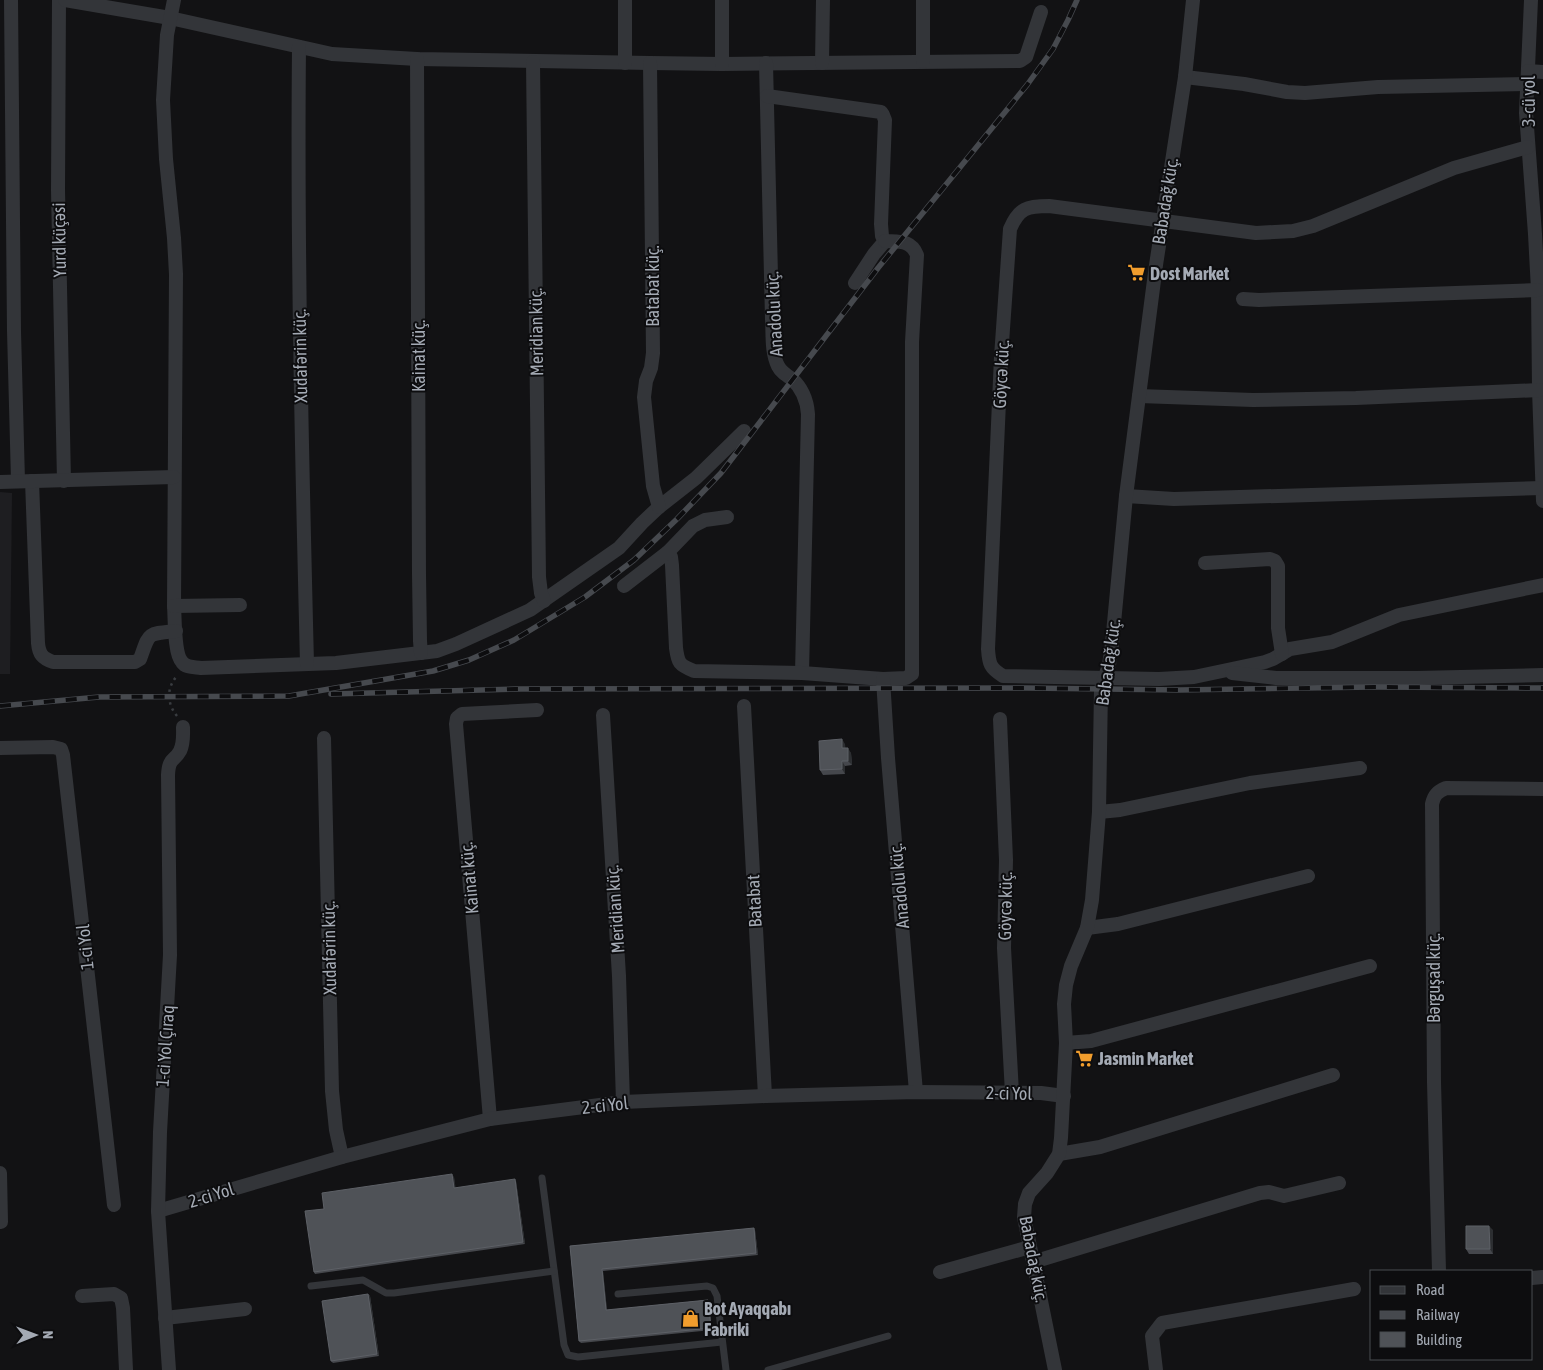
<svg xmlns="http://www.w3.org/2000/svg" width="1543" height="1370" viewBox="0 0 1543 1370" font-family="'Asap Condensed',sans-serif">
  <rect width="100%" height="100%" fill="#121214"/>
  <path fill="#1e1e21" d="M 0,492 L 12,493 L 10,674 L 0,674 Z"/>
  <g fill="none" stroke-linecap="round" stroke-linejoin="round">
    <path stroke="#393c40" stroke-width="2.5" stroke-dasharray="2.5 4" stroke-linecap="butt" d="M 177,716 C 167,704 166,688 177,676"/>
    <g stroke="#333539" stroke-width="7">
      <path d="M 542,1178 L 564,1345 L 568,1355 L 578,1357 L 722,1342"/>
      <path d="M 311,1286 L 363,1280 L 386,1293 L 394,1293 L 554,1271"/>
      <path d="M 618,1294 L 707,1286 L 713,1288 L 717,1296 L 726,1370"/>
      <path d="M 768,1370 L 888,1336"/>
    </g>
    <g stroke="#333539" stroke-width="14">
      <path d="M 11,0 L 14,331 L 18,481"/>
      <path d="M 59,0 L 58,190 L 64,481"/>
      <path d="M 65,0 L 170,18 L 332,54 L 417,59 L 650,63 L 722,64 L 1020,61 L 1026,57 L 1041,12"/>
      <path d="M 174,0 L 167,35 L 163,100 L 166,159 L 174,238 L 176,274 L 174,606 C 175,618 174,654 182,662 C 186,668 194,667 201,668 L 336,663 L 437,651 L 456,644 L 530,610 L 619,548 L 642,523 L 659,507 L 696,478 L 744,431"/>
      <path d="M 1531,0 L 1526,113 L 1535,234 L 1538,290 L 1539,390 L 1543,501"/>
      <path d="M 299,47 C 297,253 302,459 307,664"/>
      <path d="M 417,59 L 419,574 L 420,641 L 421,653"/>
      <path d="M 923,61 L 923,0"/>
      <path d="M 533,62 L 539,577 L 541,593 L 544,601"/>
      <path d="M 625,63 L 625,0"/>
      <path d="M 650,63 L 653,353 L 651,368 L 646,381 L 644,397 L 653,486 L 659,507"/>
      <path d="M 766,63 L 772,319 C 773,333 771,352 778,366 C 781,372 786,375 792,379 C 803,389 807,400 808,414 L 802,673"/>
      <path d="M 822,63 L 823,0"/>
      <path d="M 722,64 L 722,0"/>
      <path d="M 1528,71 L 1543,72"/>
      <path d="M 1185,77 L 1244,84 L 1287,92 L 1305,93 L 1378,87 L 1526,84"/>
      <path d="M 767,96 L 881,112 L 883,115 L 885,120 L 881,224 L 882,236 L 885,241"/>
      <path d="M 1528,147 L 1454,168 L 1352,210 L 1313,226 L 1293,231 L 1256,233 L 1049,206 C 1027,206 1019,208 1010,229 L 1001,357 L 988,649 C 989,664 990,668 1003,676 L 1159,679 L 1194,677 L 1265,662 L 1273,659 L 1290,649 L 1332,642 L 1399,615 L 1543,585"/>
      <path d="M 855,283 L 874,254 L 885,241"/>
      <path d="M 1243,299 L 1259,300 L 1538,290"/>
      <path d="M 1139,396 L 1253,400 L 1356,398 L 1539,390"/>
      <path d="M 32,481 L 38,643 C 39,654 42,658 53,662 L 135,662 L 140,659 C 150,632 146,634 176,631"/>
      <path d="M 0,482 L 174,477"/>
      <path d="M 1126,496 L 1174,499 L 1542,488"/>
      <path d="M 668,552 L 671,557 L 672,565 L 676,648 C 678,663 679,665 694,671 L 802,673 L 883,679 L 906,678 L 912,674 L 912,342 L 917,255 C 911,240 900,242 885,241"/>
      <path d="M 1205,563 L 1270,559 L 1275,561 L 1278,566 L 1278,628 L 1282,654"/>
      <path d="M 624,586 L 668,552 L 693,526 L 705,520 L 727,517"/>
      <path d="M 174,606 L 240,605"/>
      <path d="M 1232,673 L 1276,678 L 1417,678 L 1543,675"/>
      <path d="M 883,679 L 888,758 L 916,1092"/>
      <path d="M 744,706 L 765,1096"/>
      <path d="M 603,715 L 619,976 L 623,1102"/>
      <path d="M 1000,719 L 1006,860 L 1004,948 L 1012,1093"/>
      <path d="M 324,738 L 332,1091 L 336,1130 L 342,1157"/>
      <path d="M 0,748 L 53,747 L 61,749 L 63,755 L 114,1205"/>
      <path d="M 1099,812 L 1120,810 L 1250,783 L 1360,768"/>
      <path d="M 1087,928 L 1118,924 L 1308,876"/>
      <path d="M 1066,1043 L 1091,1041 L 1370,966"/>
      <path d="M 490,1119 L 456,724 L 457,718 L 462,714 L 537,710"/>
      <path d="M 1059,1154 L 1100,1147 L 1333,1075"/>
      <path d="M 0,1173 L 1,1222"/>
      <path d="M 158,1211 L 342,1157 L 490,1119 L 623,1102 L 765,1096 L 916,1092 L 1041,1093 L 1064,1096"/>
      <path d="M 1033,1262 L 1260,1193 L 1269,1192 L 1284,1196 L 1339,1183"/>
      <path d="M 1439,1271 L 1434,1082 L 1432,804 C 1434,795 1437,792 1446,788 L 1543,789"/>
      <path d="M 940,1272 L 1030,1247"/>
      <path d="M 1532,1278 L 1543,1277"/>
      <path d="M 82,1296 L 114,1294 L 121,1298 L 123,1308 L 126,1370"/>
      <path d="M 165,1318 L 245,1309"/>
      <path d="M 169,1370 L 158,1211 L 160,1132 L 170,955 L 168,775 C 169,757 174,762 180,751 C 184,743 183,735 183,727"/>
      <path d="M 1055,1370 L 1024,1217 L 1025,1204 L 1029,1193 L 1047,1173 L 1059,1154 L 1061,1138 L 1066,1043 L 1064,1004 L 1066,985 L 1071,966 L 1087,928 L 1092,900 L 1099,812 L 1101,689 L 1109,665 L 1112,644 L 1126,496 L 1156,265 L 1185,77 L 1193,0"/>
      <path d="M 1156,1370 L 1152,1336 L 1162,1323 L 1354,1289"/>
    </g>
    <defs>
      <g id="rail">
        <path d="M 331,694 L 515,689 L 1027,688 L 1180,690 L 1374,687 L 1543,688"/>
        <path d="M 0,706 L 99,697 L 289,696 L 433,671 L 469,660 L 514,640 L 585,597 L 634,560 L 677,519 L 721,473 L 878,268 L 1027,85 L 1053,49 L 1068,20 L 1077,0"/>
      </g>
    </defs>
    <use href="#rail" stroke="#46494e" stroke-width="5.5"/>
    <use href="#rail" stroke="#0d0d0f" stroke-width="4" stroke-dasharray="11" stroke-linecap="butt"/>
  </g>
  <g fill="#45474c">
    <path d="M 845,744 L 845,748 L 851,753 L 852,765 L 845,766 L 845,774 L 823,775 L 820,770 Z"/>
    <path d="M 454,1177 L 455,1188 L 516,1181 L 525,1244 L 315,1274 L 314,1272 L 324,1209 Z"/>
    <path d="M 755,1230 L 758,1255 L 603,1271 L 607,1310 L 708,1300 L 709,1302 L 712,1330 L 581,1343 L 579,1341 L 570,1246 Z"/>
    <path d="M 1493,1230 L 1493,1254 L 1469,1254 L 1466,1249 Z"/>
    <path d="M 368,1294 L 370,1296 L 379,1356 L 333,1363 L 331,1361 Z"/>
  </g>
  <g fill="#2c2e31">
    <path d="M 842,739 L 845,744 L 846,753 L 842,748 Z"/>
    <path d="M 848,748 L 851,753 L 852,765 L 848,761 Z"/>
    <path d="M 842,761 L 845,766 L 845,774 L 842,769 Z"/>
    <path d="M 452,1174 L 454,1177 L 456,1190 L 454,1188 Z"/>
    <path d="M 515,1179 L 516,1181 L 525,1244 L 523,1242 Z"/>
    <path d="M 1489,1226 L 1493,1230 L 1493,1254 L 1490,1249 Z"/>
    <path d="M 754,1228 L 755,1230 L 758,1255 L 756,1253 Z"/>
    <path d="M 602,1269 L 603,1271 L 607,1312 L 606,1310 Z"/>
    <path d="M 368,1294 L 370,1296 L 379,1356 L 377,1354 Z"/>
    <path d="M 708,1300 L 709,1302 L 712,1330 L 711,1328 Z"/>
  </g>
  <g fill="#4f5257" stroke="#5d6066">
    <path d="M 842,739 L 842,748 L 848,748 L 848,761 L 842,761 L 842,769 L 820,770 L 819,741 Z"/>
    <path d="M 452,1174 L 454,1188 L 515,1179 L 523,1242 L 314,1272 L 305,1211 L 324,1209 L 322,1193 Z"/>
    <path d="M 1466,1226 L 1489,1226 L 1490,1249 L 1466,1249 Z"/>
    <path d="M 754,1228 L 756,1253 L 602,1269 L 606,1310 L 708,1300 L 711,1328 L 579,1341 L 570,1246 Z"/>
    <path d="M 368,1294 L 377,1354 L 331,1361 L 322,1301 Z"/>
  </g>
  <defs>
    <symbol id="supermarket-bare" viewBox="-9 -9 18 18"><path d="M-6-5.5h2.5l.6 2H6L4.5 2H-2.5L-4.4-4H-6ZM-1.5 3.2a1.3 1.3 0 1 0 .1 0ZM3 3.2a1.3 1.3 0 1 0 .1 0Z" fill="#f19d2d" stroke="#0d0d0f" stroke-width="2.5" paint-order="stroke"/></symbol>
    <symbol id="shop-bare" viewBox="-9 -9 18 18"><path d="M-5-2.5h2.3a2.7 3.5 0 0 1 5.4 0H5L5.5 6h-11ZM-1.5-2.5h3a1.5 2.3 0 0 0-3 0Z" fill="#f19d2d" stroke="#0d0d0f" stroke-width="2.5" paint-order="stroke"/></symbol>
  </defs>
  <g fill-rule="evenodd">
    <use href="#supermarket-bare" x="1124" y="260" width="25" height="25"/>
    <use href="#supermarket-bare" x="1072" y="1046" width="25" height="25"/>
    <use href="#shop-bare" x="678" y="1306" width="25" height="25"/>
  </g>
  <g text-anchor="middle" dominant-baseline="central" stroke-width="4" stroke-linejoin="round" paint-order="stroke">
    <g font-size="18" fill="#a4aab4" stroke="#0d0d0f">
      <text transform="translate(1528 101) rotate(-90)">3-cü yol</text>
      <text transform="translate(1165 201) rotate(-81)">Babadağ küç.</text>
      <text transform="translate(59 240) rotate(-91)">Yurd küçəsi</text>
      <text transform="translate(652 286) rotate(-90)">Batabat küç.</text>
      <text transform="translate(774 314) rotate(-93)">Anadolu küç.</text>
      <text transform="translate(536 332) rotate(-91)">Meridian küç.</text>
      <text transform="translate(300 356) rotate(-91)">Xudafərin küç.</text>
      <text transform="translate(418 356) rotate(-90)">Kainat küç.</text>
      <text transform="translate(1001 374) rotate(-87)">Göycə küç.</text>
      <text transform="translate(1108 662) rotate(-82)">Babadağ küç.</text>
      <text transform="translate(469 878) rotate(-95)">Kainat küç.</text>
      <text transform="translate(899 886) rotate(-95)">Anadolu küç.</text>
      <text transform="translate(754 901) rotate(-93)">Batabat</text>
      <text transform="translate(1005 906) rotate(-89)">Göycə küç.</text>
      <text transform="translate(615 909) rotate(-94)">Meridian küç.</text>
      <text transform="translate(85 947) rotate(-96)">1-ci Yol</text>
      <text transform="translate(329 948) rotate(-91)">Xudafərin küç.</text>
      <text transform="translate(1433 978) rotate(-90)">Bərguşad küç.</text>
      <text transform="translate(165 1046) rotate(-86)">1-ci Yol Çıraq</text>
      <text transform="translate(1009 1093) rotate(1)">2-ci Yol</text>
      <text transform="translate(605 1105) rotate(-6)">2-ci Yol</text>
      <text transform="translate(211 1195) rotate(-17)">2-ci Yol</text>
      <text transform="translate(1034 1259) rotate(79)">Babadağ küç.</text>
    </g>
    <g font-size="18" font-weight="bold" fill="#a4aab4" stroke="#0d0d0f" text-anchor="start">
      <text x="1150" y="273">Dost Market</text>
      <text x="1098" y="1058">Jasmin Market</text>
      <text x="704" y="1308">Bot Ayaqqabı<tspan x="704" dy="21">Fabriki</tspan></text>
    </g>
  </g>
  <rect x="1370" y="1270" width="162" height="90" fill="#0d0d0f" stroke="#494c51"/>
  <rect x="1380" y="1286" width="25" height="8" fill="#333539" stroke="#494c51"/>
  <text x="1416" y="1295" font-size="15" fill="#a4aab4">Road</text>
  <rect x="1380" y="1311" width="25" height="8" fill="#46494e" stroke="#494c51"/>
  <text x="1416" y="1320" font-size="15" fill="#a4aab4">Railway</text>
  <rect x="1380" y="1332" width="25" height="15" fill="#4f5257" stroke="#494c51"/>
  <text x="1416" y="1345" font-size="15" fill="#a4aab4">Building</text>
  <g transform="translate(35 1335) rotate(89)" stroke="#0d0d0f" stroke-width="4" paint-order="stroke">
  <path d="M0-4L9 19L0 12L-9 19Z" fill="#a4aab4"/>
  <text y="-8" font-size="14" font-weight="bold" text-anchor="middle" fill="#a4aab4">N</text>
  </g>
</svg>
